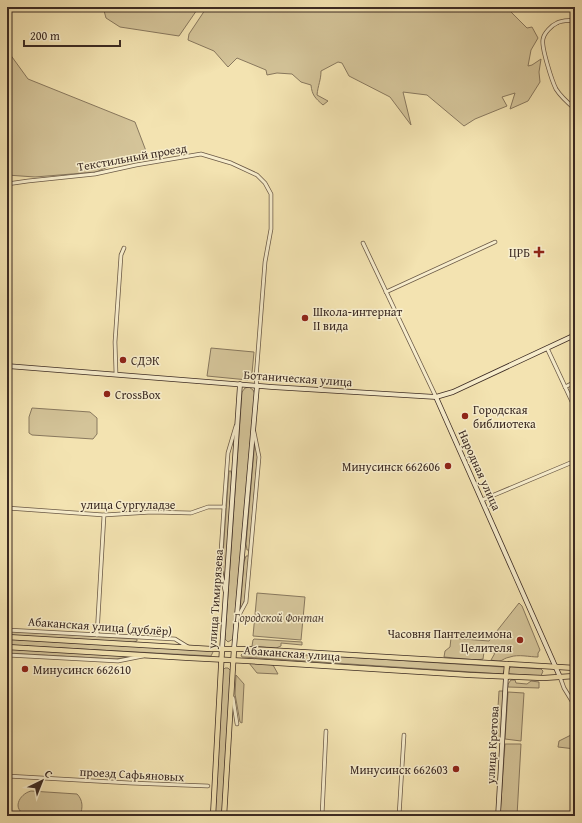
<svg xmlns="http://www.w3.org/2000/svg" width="582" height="823" viewBox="0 0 582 823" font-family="'Gentium Book Plus',serif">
  <rect width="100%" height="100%" fill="#f3e3b1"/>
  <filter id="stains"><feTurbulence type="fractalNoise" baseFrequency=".005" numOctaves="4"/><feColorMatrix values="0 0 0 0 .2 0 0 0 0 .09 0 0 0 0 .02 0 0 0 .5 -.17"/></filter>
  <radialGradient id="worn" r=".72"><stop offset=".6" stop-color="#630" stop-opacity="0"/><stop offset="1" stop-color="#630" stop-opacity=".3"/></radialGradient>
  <g fill="#d4c499" stroke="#88785e">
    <path d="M 103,7 L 199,7 L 179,36 L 120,27 L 106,18 Z"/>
    <path d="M 207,7 L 506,7 L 527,28 L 532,27 L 538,38 L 531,50 L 528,66 L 532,65 L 541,59 L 539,72 L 540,82 L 528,101 L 510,109 L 515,93 L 502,97 L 507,106 L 475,119 L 464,126 L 427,95 L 403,92 L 411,125 L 390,97 L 349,76 L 342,63 L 338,62 L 321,71 C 321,80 318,85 317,95 L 328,101 L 323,105 C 315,98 312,95 311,85 L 301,82 L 292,74 L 277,73 L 267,75 L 266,70 L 237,58 L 228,67 L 214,51 L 188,40 L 189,34 Z"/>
    <path d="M 7,50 L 28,79 L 135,122 L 146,151 L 96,172 L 35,177 L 7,175 Z"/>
    <path d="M 211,348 L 254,352 L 252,373 L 248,380 L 207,376 Z"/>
    <path d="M 249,387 L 253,390 L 255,394 L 233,639 L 228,642 L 225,639 L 242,392 L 245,388 Z"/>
    <path d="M 32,408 L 90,412 L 97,418 L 97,434 L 93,439 L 32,435 L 29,433 L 29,417 Z"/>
    <path d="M 255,440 L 258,451 L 245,599 L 240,611 L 244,562 L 246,556 L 248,556 L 249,550 L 247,550 L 246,544 Z"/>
    <path d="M 229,471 L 231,471 L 232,477 L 225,583 L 222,568 Z"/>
    <path d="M 257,593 L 305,597 L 301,640 L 253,636 Z"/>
    <path d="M 519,603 L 522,606 L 540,650 L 538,653 L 538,657 C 530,657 518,654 510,657 C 500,659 504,663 491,660 L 495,653 L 484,652 L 483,659 L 477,660 L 444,657 L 445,651 L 450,647 L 451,638 L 489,641 Z"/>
    <path d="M 7,631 L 137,639 L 137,641 L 131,643 L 7,635 Z"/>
    <path d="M 7,639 L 212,651 L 213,652 L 211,656 L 7,645 Z"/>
    <path d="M 254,639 L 302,642 L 302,645 L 281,643 L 281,646 L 276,648 L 252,646 L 253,640 Z"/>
    <path d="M 7,649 L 134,656 L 116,659 L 7,653 Z"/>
    <path d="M 252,651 L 504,667 L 505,668 L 503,674 L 242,657 L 241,655 L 244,652 Z"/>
    <path d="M 249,663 L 268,664 L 273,665 L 278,674 L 257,673 Z"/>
    <path d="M 511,667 L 541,669 L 543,671 L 541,676 L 510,674 L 508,673 L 509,669 Z"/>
    <path d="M 225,668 L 228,668 L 231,671 L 222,816 L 215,816 L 222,671 Z"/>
    <path d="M 236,675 L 244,684 L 242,723 L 240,722 L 235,694 Z"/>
    <path d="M 511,680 L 515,680 L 516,683 L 527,684 L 531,681 L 539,682 L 539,688 L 508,687 L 508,684 Z"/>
    <path d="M 499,691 L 504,691 L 501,739 L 496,739 Z"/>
    <path d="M 508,692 L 524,693 L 521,741 L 505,739 Z"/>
    <path d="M 575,733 L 575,749 L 558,747 L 559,741 Z"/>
    <path d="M 505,744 L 521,744 L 517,816 L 500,816 Z"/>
    <path d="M 31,791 L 77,794 C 83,800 83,808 80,815 C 73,817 33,817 27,815 C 11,810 19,794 31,791 Z"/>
  </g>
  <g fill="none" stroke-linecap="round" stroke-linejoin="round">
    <defs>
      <g id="street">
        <path d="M 575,20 C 570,21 562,20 557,23 C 552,25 544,33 543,39 C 541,47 552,81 556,89 C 561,97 568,103 575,109"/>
        <path d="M 7,184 L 28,181 L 95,174 L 136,165 L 201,154 L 231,163 L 257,175 L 265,183 L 271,194 L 271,229 L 265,262 L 256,378 L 257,386"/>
        <path d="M 363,243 L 436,397"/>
        <path d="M 386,292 L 495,242"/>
        <path d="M 547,348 L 575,408"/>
        <path d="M 116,374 L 115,342 L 121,255 L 124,248"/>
        <path d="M 565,387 L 575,382"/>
        <path d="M 482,500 L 575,461"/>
        <path d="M 7,508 L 104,515 L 152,512 L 191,513 L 208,507 L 224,507"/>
        <path d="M 225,591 L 220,567 L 224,507 L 228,453 L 236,426"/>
        <path d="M 238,617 L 246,602 L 259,457 L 254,432"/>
        <path d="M 7,630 L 175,639 L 188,647"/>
        <path d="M 97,635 L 104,515"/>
        <path d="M 7,655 L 118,661 L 143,656"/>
        <path d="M 560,677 L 564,688 L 575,706"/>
        <path d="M 233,698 L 237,724"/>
        <path d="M 7,776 L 130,783 L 208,786"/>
        <path d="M 322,816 L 326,731"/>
        <path d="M 399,816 L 404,735"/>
      </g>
      <g id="secondary">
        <path d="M 7,366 L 272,387 L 436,397 L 453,392 L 575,335"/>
        <path d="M 436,397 L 560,677"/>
        <path d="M 222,649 L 240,384"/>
        <path d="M 234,649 L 257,386"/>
        <path d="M 498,816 L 506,676"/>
      </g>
      <g id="primary">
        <path d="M 7,637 L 211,649 L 250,649 L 575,668"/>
        <path d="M 7,647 L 190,658 L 248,661 L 470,675 L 543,678 L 575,676"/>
        <path d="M 506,676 L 507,664"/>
        <path d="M 213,816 L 222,649"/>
        <path d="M 224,816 L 234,649"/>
      </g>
    </defs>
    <use href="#street" stroke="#6a5946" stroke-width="4.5"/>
    <use href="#secondary" stroke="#3c2b23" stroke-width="5.5"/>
    <use href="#primary" stroke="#3c2b23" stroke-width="6"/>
    <use href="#street" stroke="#f7edcc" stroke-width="3"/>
    <use href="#secondary" stroke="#f7edcc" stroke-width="4"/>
    <use href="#primary" stroke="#f3e3b1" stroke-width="4.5"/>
  </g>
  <g fill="#8f2418" stroke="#f7edcc" stroke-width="1.5">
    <path d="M537 246h4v4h4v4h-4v4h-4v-4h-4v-4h4z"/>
    <circle cx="305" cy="318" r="4"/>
    <circle cx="123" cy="360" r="4"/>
    <circle cx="107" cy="394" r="4"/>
    <circle cx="465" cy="416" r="4"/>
    <circle cx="448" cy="466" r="4"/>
    <circle cx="520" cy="640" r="4"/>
    <circle cx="25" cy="669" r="4"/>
    <circle cx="456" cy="769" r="4"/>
  </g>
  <g text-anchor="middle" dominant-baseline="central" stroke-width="3" stroke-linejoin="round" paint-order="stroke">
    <g font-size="12" fill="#3c2b23" stroke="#f7edcc">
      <text transform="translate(132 157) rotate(-10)">Текстильный проезд</text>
      <text transform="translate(298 378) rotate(4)">Ботаническая улица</text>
      <text transform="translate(480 470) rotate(66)">Народная улица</text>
      <text x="128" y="504">улица Сургуладзе</text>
      <text transform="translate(215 599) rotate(-86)">улица Тимирязева</text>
      <text transform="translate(100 626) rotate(4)">Абаканская улица (дублёр)</text>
      <text transform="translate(292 653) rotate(4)">Абаканская улица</text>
      <text transform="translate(492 745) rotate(-87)">улица Кретова</text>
      <text transform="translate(132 774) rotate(3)">проезд Сафьяновых</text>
    </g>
    <g font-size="12" fill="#3c2b23" stroke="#f7edcc" text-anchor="start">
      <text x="530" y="252" text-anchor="end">ЦРБ</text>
      <text x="313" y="311">Школа-интернат<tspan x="313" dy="14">II вида</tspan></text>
      <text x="131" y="360">СДЭК</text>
      <text x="115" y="394">CrossBox</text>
      <text x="473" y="409">Городская<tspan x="473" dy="14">библиотека</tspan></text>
      <text x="440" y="466" text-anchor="end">Минусинск 662606</text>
      <text x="512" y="633" text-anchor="end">Часовня Пантелеимона<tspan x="512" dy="14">Целителя</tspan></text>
      <text x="33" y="669">Минусинск 662610</text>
      <text x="448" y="769" text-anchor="end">Минусинск 662603</text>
    </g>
    <g font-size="12" font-style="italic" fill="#5a4a3b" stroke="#f7edcc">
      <text x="279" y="617">Городской Фонтан</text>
    </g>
  </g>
  <rect width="582" height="823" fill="none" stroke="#f3e3b1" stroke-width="24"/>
  <rect x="8" y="8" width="566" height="807" fill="none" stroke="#3c2b23" stroke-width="2"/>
  <rect x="12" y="12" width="558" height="799" fill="none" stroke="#3c2b23"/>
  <g transform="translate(42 781) rotate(43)" stroke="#f7edcc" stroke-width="3" paint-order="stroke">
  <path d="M0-3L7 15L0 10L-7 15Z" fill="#3c2b23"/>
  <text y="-6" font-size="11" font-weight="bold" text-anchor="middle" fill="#3c2b23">С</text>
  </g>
  <path d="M24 40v6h96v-6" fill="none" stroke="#3c2b23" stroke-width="2"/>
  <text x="30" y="40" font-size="12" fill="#3c2b23" stroke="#f7edcc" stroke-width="3" paint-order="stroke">200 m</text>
  <rect width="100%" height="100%" filter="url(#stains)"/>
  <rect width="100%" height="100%" fill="url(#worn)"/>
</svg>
